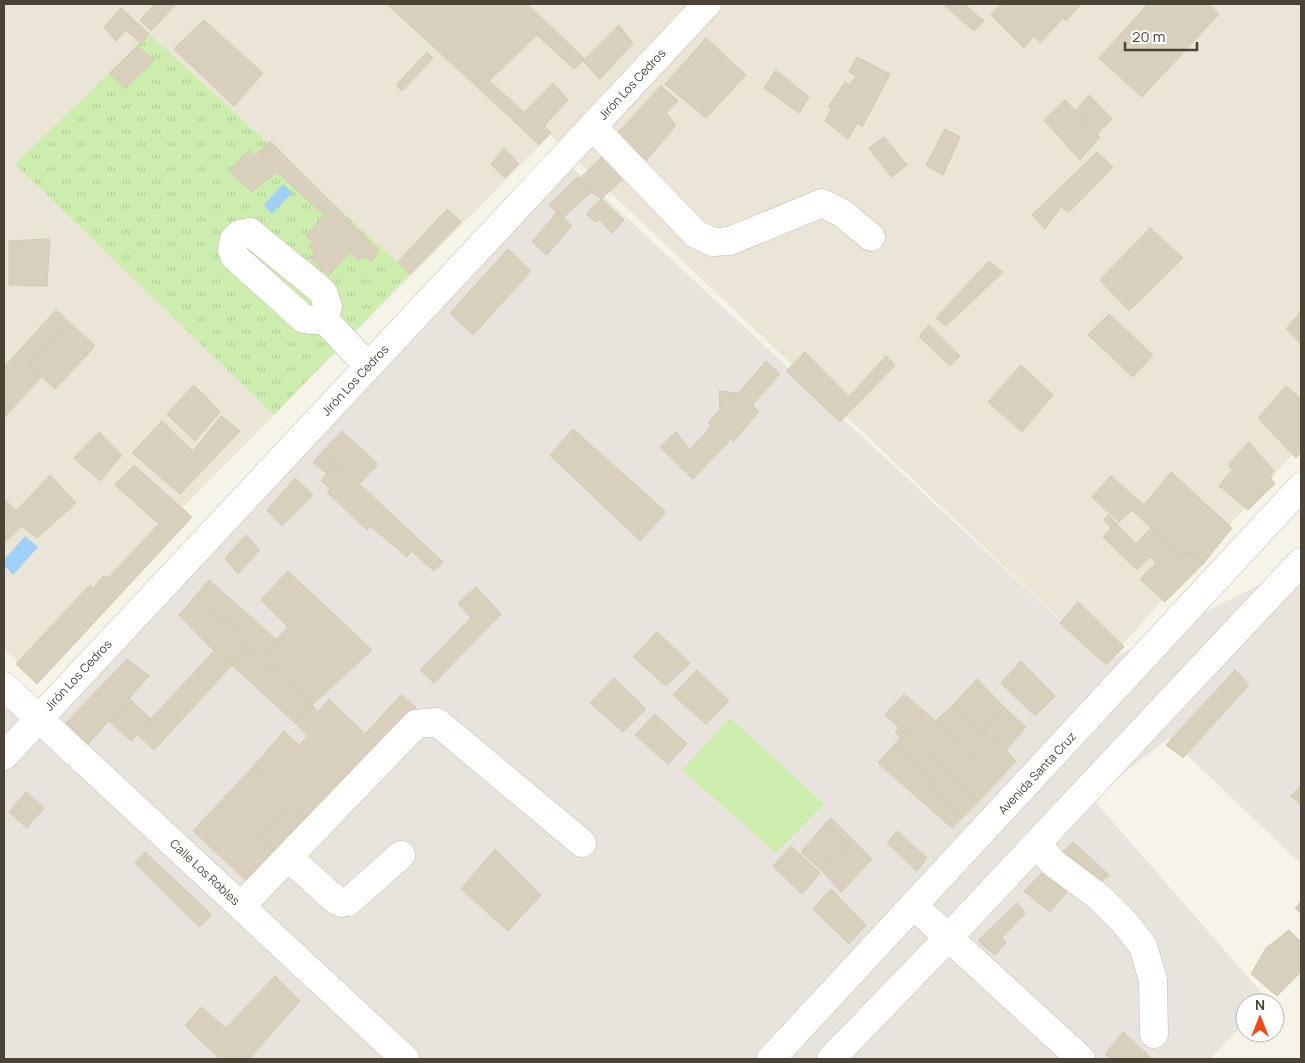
<svg xmlns="http://www.w3.org/2000/svg" width="1305" height="1063" viewBox="0 0 1305 1063" font-family="Manrope,sans-serif">
  <defs>
    <pattern id="park-tufts" width="24" height="20" patternUnits="userSpaceOnUse" patternTransform="scale(1.25)"><rect width="24" height="20" fill="#cdedae"/><path d="M3 7l-1-3M5 7V3M7 7l1-3M15 17l-1-3M17 17v-4M19 17l1-3" fill="none" stroke="#b2cc96"/></pattern>
  </defs>
  <rect width="100%" height="100%" fill="#f6f3e9"/>
  <path fill="#eae5d6" d="M 4,4 L 1301,4 L 1301,445 L 1106,663 L 550,135 L 24,668 L 4,649 Z"/>
  <path fill="#e8e4dd" d="M 572,167 L 1105,662 L 1301,564 L 1301,864 L 1169,738 L 1092,798 L 1268,1000 L 1265,1003 L 1245,1003 L 1245,1023 L 1210,1059 L 4,1059 L 4,699 L 23,717 Z"/>
  <path fill="url(#park-tufts)" d="M 149,34 L 410,274 L 274,415 L 15,164 Z"/>
  <path fill="#cdedae" d="M 730,718 L 824,804 L 776,853 L 682,770 Z"/>
  <g fill="#a0cff7">
    <path d="M 283,184 L 292,193 L 272,214 L 264,205 Z"/>
    <path d="M 25,536 L 38,547 L 13,575 L 4,565 L 4,560 Z"/>
  </g>
  <g fill="#d9cfbd" stroke="#d4c8af">
    <path d="M 155,4 L 176,4 L 151,31 L 140,20 Z"/>
    <path d="M 387,4 L 527,4 L 585,59 L 574,69 L 537,35 L 489,81 L 524,112 L 515,122 Z"/>
    <path d="M 943,4 L 964,4 L 984,21 L 974,31 Z"/>
    <path d="M 1001,4 L 1081,4 L 1066,21 L 1063,18 L 1040,43 L 1034,36 L 1024,48 L 991,15 Z"/>
    <path d="M 1148,4 L 1208,4 L 1219,14 L 1142,97 L 1099,58 Z"/>
    <path d="M 121,8 L 149,34 L 141,44 L 126,30 L 116,41 L 104,27 Z"/>
    <path d="M 204,20 L 263,73 L 234,106 L 174,49 Z"/>
    <path d="M 619,25 L 633,43 L 600,79 L 583,61 Z"/>
    <path d="M 706,38 L 746,75 L 706,118 L 665,84 Z"/>
    <path d="M 137,46 L 154,60 L 125,89 L 110,74 Z"/>
    <path d="M 427,52 L 433,58 L 402,91 L 396,85 Z"/>
    <path d="M 857,57 L 890,74 L 862,127 L 857,123 L 848,139 L 825,121 L 832,108 L 828,107 L 845,82 L 850,85 L 856,76 L 849,72 Z"/>
    <path d="M 776,70 L 809,97 L 799,113 L 764,88 Z"/>
    <path d="M 553,83 L 568,100 L 544,126 L 551,133 L 539,145 L 515,122 Z"/>
    <path d="M 661,86 L 678,101 L 666,113 L 676,125 L 640,168 L 613,138 Z"/>
    <path d="M 1089,95 L 1112,119 L 1097,134 L 1075,111 Z"/>
    <path d="M 1065,100 L 1100,137 L 1080,160 L 1044,120 Z"/>
    <path d="M 945,129 L 960,137 L 943,175 L 926,165 Z"/>
    <path d="M 884,137 L 907,165 L 891,177 L 869,148 Z"/>
    <path d="M 270,141 L 379,251 L 371,262 L 365,256 L 358,261 L 350,252 L 329,275 L 310,258 L 315,253 L 309,246 L 313,241 L 306,236 L 324,215 L 277,172 L 252,192 L 229,171 L 249,150 L 255,156 Z"/>
    <path d="M 504,148 L 519,164 L 505,178 L 491,164 Z"/>
    <path d="M 609,150 L 629,174 L 601,199 L 591,192 L 579,179 Z"/>
    <path d="M 1097,152 L 1113,167 L 1069,212 L 1061,207 L 1045,229 L 1032,215 Z"/>
    <path d="M 577,177 L 591,192 L 563,218 L 549,205 Z"/>
    <path d="M 601,199 L 624,220 L 612,233 L 599,219 L 595,222 L 586,214 Z"/>
    <path d="M 447,209 L 461,222 L 410,274 L 398,262 Z"/>
    <path d="M 557,212 L 572,226 L 547,255 L 532,242 Z"/>
    <path d="M 1150,228 L 1183,258 L 1129,311 L 1100,280 Z"/>
    <path d="M 50,239 L 47,286 L 9,285 L 9,241 Z"/>
    <path d="M 508,249 L 531,271 L 473,335 L 450,313 Z"/>
    <path d="M 989,261 L 1003,272 L 946,326 L 936,318 Z"/>
    <path d="M 56,310 L 95,346 L 87,355 L 61,331 L 29,365 L 42,376 L 4,418 L 4,367 Z"/>
    <path d="M 1301,311 L 1301,344 L 1286,329 Z"/>
    <path d="M 1109,314 L 1153,355 L 1133,377 L 1088,335 Z"/>
    <path d="M 929,325 L 960,356 L 950,366 L 919,336 Z"/>
    <path d="M 61,331 L 87,355 L 55,389 L 29,365 Z"/>
    <path d="M 805,352 L 849,397 L 886,356 L 895,365 L 840,422 L 786,371 Z"/>
    <path d="M 766,361 L 780,374 L 752,405 L 759,411 L 734,441 L 731,439 L 693,479 L 660,447 L 676,432 L 690,450 L 711,426 L 708,422 L 720,410 L 719,391 L 739,393 Z"/>
    <path d="M 1021,365 L 1053,395 L 1022,432 L 988,402 Z"/>
    <path d="M 194,385 L 220,412 L 195,441 L 167,414 Z"/>
    <path d="M 1286,386 L 1301,399 L 1301,452 L 1296,458 L 1258,418 Z"/>
    <path d="M 221,416 L 240,431 L 180,494 L 132,453 L 162,421 L 193,451 Z"/>
    <path d="M 573,429 L 666,512 L 640,541 L 550,455 Z"/>
    <path d="M 342,431 L 378,464 L 359,484 L 324,450 Z"/>
    <path d="M 99,432 L 122,455 L 100,481 L 74,458 Z"/>
    <path d="M 1249,442 L 1274,471 L 1270,477 L 1275,484 L 1262,496 L 1228,465 Z"/>
    <path d="M 324,450 L 337,463 L 327,474 L 313,462 Z"/>
    <path d="M 337,463 L 443,562 L 434,571 L 411,551 L 407,557 L 370,526 L 367,530 L 327,492 L 330,489 L 321,480 Z"/>
    <path d="M 134,465 L 192,517 L 37,684 L 16,664 L 90,585 L 93,589 L 103,576 L 108,578 L 159,524 L 115,485 Z"/>
    <path d="M 1233,469 L 1262,496 L 1248,510 L 1219,486 Z"/>
    <path d="M 1171,472 L 1232,528 L 1203,564 L 1189,552 L 1182,557 L 1132,510 L 1119,522 L 1092,497 L 1111,476 L 1144,505 Z"/>
    <path d="M 50,475 L 76,503 L 37,538 L 22,526 L 5,542 L 4,540 L 4,524 L 7,521 L 4,518 L 4,499 L 16,511 Z"/>
    <path d="M 295,478 L 313,495 L 282,526 L 267,510 Z"/>
    <path d="M 1108,515 L 1136,544 L 1151,528 L 1182,557 L 1189,552 L 1203,564 L 1165,602 L 1140,579 L 1156,563 L 1150,557 L 1137,570 L 1103,537 L 1111,528 L 1104,520 Z"/>
    <path d="M 246,535 L 260,550 L 238,574 L 225,558 Z"/>
    <path d="M 288,571 L 372,650 L 312,705 L 260,657 L 288,627 L 261,600 Z"/>
    <path d="M 209,580 L 277,640 L 260,657 L 197,594 Z"/>
    <path d="M 476,587 L 501,614 L 434,683 L 420,670 L 471,618 L 458,603 Z"/>
    <path d="M 197,594 L 249,644 L 232,665 L 214,651 L 179,615 Z"/>
    <path d="M 1078,602 L 1124,647 L 1106,665 L 1060,623 Z"/>
    <path d="M 657,632 L 690,663 L 666,686 L 633,657 Z"/>
    <path d="M 249,644 L 260,657 L 312,705 L 295,723 L 232,665 Z"/>
    <path d="M 214,651 L 232,665 L 154,750 L 137,734 Z"/>
    <path d="M 127,659 L 149,676 L 88,744 L 66,723 Z"/>
    <path d="M 1021,661 L 1055,696 L 1035,716 L 1001,683 Z"/>
    <path d="M 697,670 L 729,701 L 706,724 L 673,695 Z"/>
    <path d="M 1235,670 L 1249,685 L 1183,758 L 1166,745 Z"/>
    <path d="M 614,678 L 646,709 L 623,732 L 590,703 Z"/>
    <path d="M 977,679 L 1004,707 L 982,731 L 953,705 Z"/>
    <path d="M 904,694 L 937,722 L 996,783 L 979,801 L 885,715 Z"/>
    <path d="M 401,695 L 416,707 L 310,821 L 252,768 L 284,731 L 299,745 L 308,736 L 295,723 L 312,705 L 318,712 L 329,699 L 365,734 Z"/>
    <path d="M 129,698 L 151,719 L 131,741 L 109,721 Z"/>
    <path d="M 953,705 L 982,731 L 1004,748 L 1016,761 L 996,783 L 937,722 L 937,720 Z"/>
    <path d="M 1004,707 L 1026,727 L 1006,750 L 982,731 Z"/>
    <path d="M 655,714 L 687,744 L 668,764 L 635,735 Z"/>
    <path d="M 900,728 L 979,801 L 962,818 L 929,786 L 932,779 L 894,745 L 900,739 L 895,731 Z"/>
    <path d="M 894,745 L 932,779 L 929,786 L 962,818 L 952,828 L 878,763 Z"/>
    <path d="M 252,768 L 290,805 L 260,838 L 279,855 L 251,885 L 193,831 Z"/>
    <path d="M 1301,785 L 1301,805 L 1291,796 Z"/>
    <path d="M 26,792 L 44,808 L 27,828 L 9,812 Z"/>
    <path d="M 290,805 L 310,821 L 279,855 L 260,838 Z"/>
    <path d="M 831,818 L 872,859 L 841,892 L 821,870 L 835,854 L 838,857 L 849,845 L 826,823 Z"/>
    <path d="M 826,823 L 849,845 L 838,857 L 835,854 L 821,870 L 801,852 Z"/>
    <path d="M 897,831 L 927,858 L 917,871 L 887,843 Z"/>
    <path d="M 1073,842 L 1109,875 L 1094,888 L 1056,859 Z"/>
    <path d="M 791,846 L 820,873 L 802,894 L 773,866 Z"/>
    <path d="M 495,849 L 541,895 L 508,931 L 461,889 Z"/>
    <path d="M 145,852 L 212,915 L 199,927 L 135,863 Z"/>
    <path d="M 1043,872 L 1067,892 L 1050,912 L 1024,891 Z"/>
    <path d="M 831,889 L 866,925 L 849,944 L 813,909 Z"/>
    <path d="M 1301,901 L 1301,914 L 1295,908 Z"/>
    <path d="M 1017,903 L 1025,913 L 1002,938 L 1006,943 L 995,955 L 978,941 Z"/>
    <path d="M 1289,930 L 1301,942 L 1301,972 L 1277,996 L 1251,974 L 1266,948 Z"/>
    <path d="M 275,976 L 300,1001 L 249,1059 L 220,1059 L 185,1026 L 201,1007 L 226,1028 Z"/>
    <path d="M 1123,1032 L 1150,1057 L 1149,1059 L 1111,1059 L 1105,1054 Z"/>
  </g>
  <g fill="none" stroke-linecap="round" stroke-linejoin="round">
    <defs>
      <g id="minor">
        <path d="M 592,126 L 696,234 L 713,242 L 730,241 L 822,203 L 842,213 L 871,237"/>
        <path d="M 250,232 L 323,292 L 328,307 L 323,318 L 314,320 L 304,319 L 234,256 L 232,249 L 234,239 L 240,234 Z"/>
        <path d="M 323,318 L 368,366"/>
        <path d="M 4,686 L 405,1059"/>
        <path d="M 4,756 L 707,4"/>
        <path d="M 1038,843 L 1052,862 L 1099,897 L 1125,923 L 1143,946 L 1153,980 L 1154,1034"/>
        <path d="M 289,858 L 337,901 L 342,903 L 348,902 L 401,855"/>
        <path d="M 241,906 L 416,724 L 437,722 L 582,843"/>
        <path d="M 914,906 L 1081,1059"/>
        <path d="M 771,1059 L 1301,487"/>
        <path d="M 831,1059 L 948,938 L 1301,562"/>
      </g>
    </defs>
    <use href="#minor" stroke="#c2bbaa" stroke-width="29"/>
    <use href="#minor" stroke="#fff" stroke-width="28"/>
  </g>
  <g text-anchor="middle" dominant-baseline="central" stroke-width="4" stroke-linejoin="round" paint-order="stroke">
    <g font-size="12" fill="#4a4436" stroke="#fff">
      <text transform="translate(632 84) rotate(-47)">Jirón Los Cedros</text>
      <text transform="translate(355 380) rotate(-47)">Jirón Los Cedros</text>
      <text transform="translate(78 675) rotate(-47)">Jirón Los Cedros</text>
      <text transform="translate(1037 773) rotate(-47)">Avenida Santa Cruz</text>
      <text transform="translate(205 872) rotate(43)">Calle Los Robles</text>
    </g>
  </g>
  <rect width="1305" height="1063" fill="none" stroke="#4a4436" stroke-width="10"/>
  <g transform="translate(1260 1018)"><circle r="24" fill="#ffffff" stroke="#b7b4af"/>
  <path d="M0-4L9 19L0 12L-9 19Z" fill="#ff4616"/>
  <text y="-8" font-size="14" font-weight="bold" text-anchor="middle" fill="#4a4436">N</text>
  </g>
  <path d="M1125 42v8h72v-8" fill="none" stroke="#4a4436" stroke-width="2.5"/>
  <text x="1132" y="42" font-size="15" fill="#4a4436" stroke="#ffffff" stroke-width="4" paint-order="stroke">20 m</text>
</svg>
